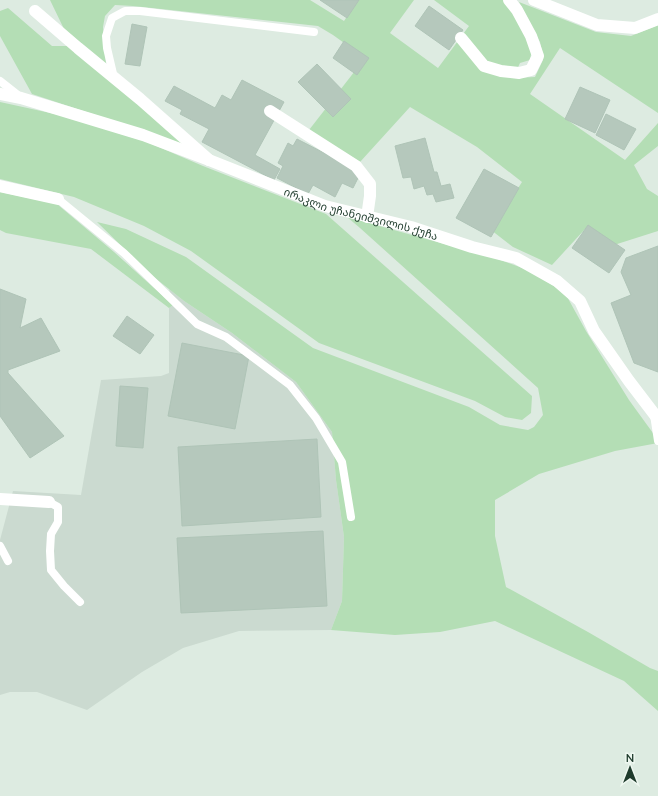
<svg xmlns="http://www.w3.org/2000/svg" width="658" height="796" viewBox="0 0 658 796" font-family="Lato,'Noto Sans Georgian',sans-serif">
  <rect width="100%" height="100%" fill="#ddebe1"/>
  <path fill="#cbdad0" d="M 169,289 L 184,301 L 232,333 L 296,382 L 332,432 L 336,480 L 344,537 L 342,601 L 331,630 L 239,631 L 183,648 L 142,672 L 87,710 L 37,692 L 10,692 L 0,695 L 0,540 L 13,491 L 81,495 L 101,380 L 161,376 L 169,373 L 169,308 L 173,305 Z"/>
  <g fill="#b4deb5">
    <path d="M 50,0 L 310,0 L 344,21 L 358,0 L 414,0 L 390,33 L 438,68 L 469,26 L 434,0 L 504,0 L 516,15 L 532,49 L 530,60 L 520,63 L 513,78 L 535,77 L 543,60 L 542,51 L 540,42 L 519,2 L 596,32 L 631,36 L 651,28 L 658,25 L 658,113 L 560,48 L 530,94 L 625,160 L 658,123 L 658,146 L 634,165 L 647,189 L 658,196 L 658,231 L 614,245 L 586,228 L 552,265 L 513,247 L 491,230 L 522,182 L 477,147 L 410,107 L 360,162 L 309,130 L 365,58 L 333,35 L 318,26 L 133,6 L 115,5 L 105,16 L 103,27 L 106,64 L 64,29 Z"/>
    <path d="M 8,8 L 52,46 L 68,46 L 186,145 L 32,94 L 0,36 L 0,11 Z"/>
    <path d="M 0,102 L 64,116 L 147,142 L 203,166 L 326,214 L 532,396 L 531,413 L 522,420 L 505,417 L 475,401 L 319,343 L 191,251 L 144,226 L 74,197 L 0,179 Z"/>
    <path d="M 0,192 L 57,204 L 114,252 L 173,305 L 169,308 L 91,249 L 6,233 L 0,230 Z"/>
    <path d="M 347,217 L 495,258 L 528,270 L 565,293 L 586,331 L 629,400 L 658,440 L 658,443 L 615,451 L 539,474 L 495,500 L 495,536 L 506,587 L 588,632 L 650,668 L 658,671 L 658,711 L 624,681 L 495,621 L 440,632 L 395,635 L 331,630 L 342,601 L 344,537 L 336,480 L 332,432 L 296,382 L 232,333 L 184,301 L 150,274 L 97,222 L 126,229 L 186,257 L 313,348 L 469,407 L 500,425 L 528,430 L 534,427 L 543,415 L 538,388 L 360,228 Z"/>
  </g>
  <g fill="#b5c8bc" stroke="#afc4b7">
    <path d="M 320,0 L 359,0 L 347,18 Z"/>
    <path d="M 429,6 L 463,30 L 449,50 L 415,26 Z"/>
    <path d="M 132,24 L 147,27 L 140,66 L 125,64 Z"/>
    <path d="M 344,41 L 369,58 L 357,75 L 333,58 Z"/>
    <path d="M 317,64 L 351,99 L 333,117 L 298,82 Z"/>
    <path d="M 242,80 L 284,102 L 255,155 L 280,169 L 274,180 L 202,142 L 209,129 L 180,114 L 182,110 L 165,101 L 174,86 L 215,108 L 222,95 L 231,100 Z"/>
    <path d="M 580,87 L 610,100 L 595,133 L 565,119 Z"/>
    <path d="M 606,114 L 636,129 L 624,150 L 596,135 Z"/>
    <path d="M 425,138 L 434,172 L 437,172 L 441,186 L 450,184 L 454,198 L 436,202 L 433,194 L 427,195 L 424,186 L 414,189 L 411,177 L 403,178 L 395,146 Z"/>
    <path d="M 297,139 L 361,172 L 353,188 L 342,183 L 335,197 L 313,185 L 308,194 L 277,178 L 283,166 L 278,163 L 288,143 L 293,146 Z"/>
    <path d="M 484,169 L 519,188 L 491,237 L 456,218 Z"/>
    <path d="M 588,225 L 625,250 L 609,273 L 572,248 Z"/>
    <path d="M 658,246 L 658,372 L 634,363 L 611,303 L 631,295 L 621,272 L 626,258 Z"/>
    <path d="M 0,289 L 26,299 L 20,328 L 41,318 L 60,351 L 8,370 L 8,373 L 64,436 L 30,458 L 0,416 Z"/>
    <path d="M 127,316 L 154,335 L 140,354 L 113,336 Z"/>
    <path d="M 182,343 L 249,356 L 235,429 L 168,416 Z"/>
    <path d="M 120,386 L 148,388 L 143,448 L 116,446 Z"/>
    <path d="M 317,439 L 321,517 L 182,526 L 178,447 Z"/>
    <path d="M 323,531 L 327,606 L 181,613 L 177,538 Z"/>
  </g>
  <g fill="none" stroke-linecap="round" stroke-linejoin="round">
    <g stroke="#fff" stroke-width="8">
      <path d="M 114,78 L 107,48 L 106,36 L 112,18 L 125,11 L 140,11 L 314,32"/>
      <path d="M 0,81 L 19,96"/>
      <path d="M 58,199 L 124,253 L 197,324 L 226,337 L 290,385 L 316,418 L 342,462 L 351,517"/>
      <path d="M 654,415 L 658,441"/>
      <path d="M 49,502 L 58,507 L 58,522 L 51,534 L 50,551 L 51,570 L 64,586 L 80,602"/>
      <path d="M 0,546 L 8,561"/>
    </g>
    <g stroke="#fff" stroke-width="12">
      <path d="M 534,0 L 597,25 L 635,28 L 658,19"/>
      <path d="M 35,11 L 78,48 L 140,99 L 209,160"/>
      <path d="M 461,38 L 484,66 L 501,71 L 519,73 L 531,70 L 538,56 L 531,36 L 517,10 L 509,0"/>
      <path d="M 270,111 L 356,166 L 370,184 L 370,196 L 367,217"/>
      <path d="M 0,186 L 58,199"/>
      <path d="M 0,499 L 49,502"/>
    </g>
    <path stroke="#fff" stroke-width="12" id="s1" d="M 0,94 L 21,98 L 143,135 L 209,160 L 325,206 L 411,227 L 472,247 L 516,258 L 557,281 L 580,301 L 594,331 L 629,381 L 658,419"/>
  </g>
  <g text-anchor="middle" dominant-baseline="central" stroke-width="3" stroke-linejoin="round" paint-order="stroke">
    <g font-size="11" fill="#1e3b2c" stroke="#eef7f0">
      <text stroke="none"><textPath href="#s1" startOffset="381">ირაკლი უჩანეიშვილის ქუჩა</textPath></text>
    </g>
  </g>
  <g transform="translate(630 768)" stroke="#eef7f0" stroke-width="3" paint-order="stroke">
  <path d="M0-3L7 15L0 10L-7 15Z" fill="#1e3b2c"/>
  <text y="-6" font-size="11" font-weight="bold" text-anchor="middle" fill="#1e3b2c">N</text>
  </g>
</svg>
